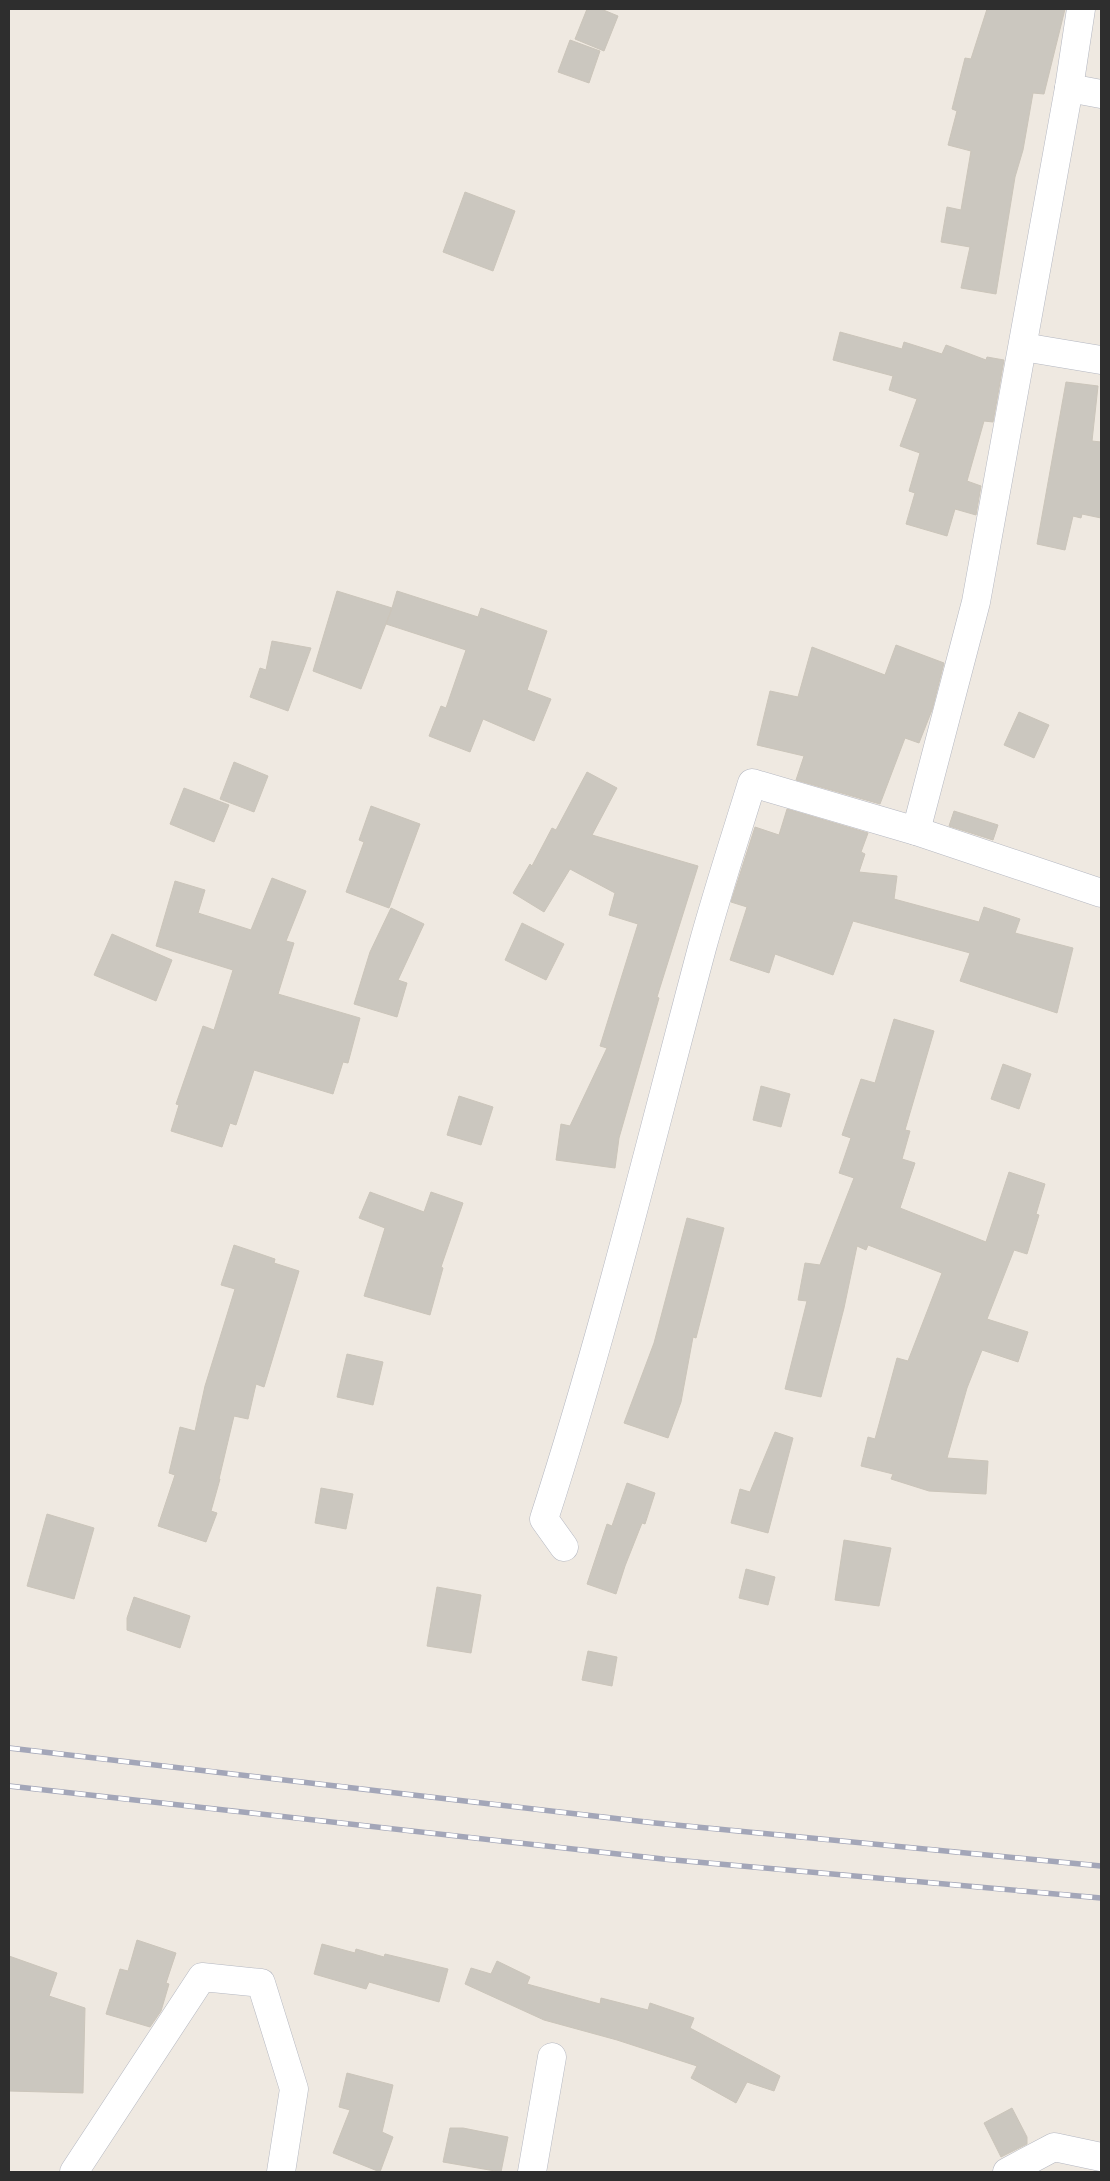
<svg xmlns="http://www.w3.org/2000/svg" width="1110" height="2181" viewBox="0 0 1110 2181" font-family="'Source Sans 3',sans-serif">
  <rect width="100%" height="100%" fill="#efe9e1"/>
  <g fill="#cbc7bf" stroke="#cbc5ba">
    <path d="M 587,9 L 601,9 L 618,16 L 604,51 L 575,39 Z"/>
    <path d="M 987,9 L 1065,9 L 1044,94 L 1033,93 L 1023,150 L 1015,177 L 996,294 L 961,288 L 970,247 L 941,242 L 947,207 L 961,210 L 971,151 L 948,145 L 957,111 L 952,109 L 965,58 L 971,59 Z"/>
    <path d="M 570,40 L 600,51 L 589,83 L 558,72 Z"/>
    <path d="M 465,192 L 515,211 L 493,271 L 443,252 Z"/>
    <path d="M 840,332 L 902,349 L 904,342 L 942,354 L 946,345 L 986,360 L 987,357 L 1004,360 L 993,422 L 984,421 L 967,481 L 981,486 L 976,515 L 955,509 L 947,536 L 906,524 L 915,493 L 909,491 L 920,453 L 900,446 L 917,399 L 889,390 L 893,376 L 833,360 Z"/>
    <path d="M 1066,382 L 1098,386 L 1092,441 L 1101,442 L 1101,518 L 1082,514 L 1081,518 L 1073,516 L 1065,550 L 1037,544 Z"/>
    <path d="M 337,591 L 392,608 L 397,591 L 478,617 L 481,608 L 547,631 L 527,690 L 551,699 L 534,741 L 483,719 L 470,752 L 429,736 L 441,706 L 446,708 L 466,650 L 386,624 L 392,608 L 361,689 L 313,671 Z"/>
    <path d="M 272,641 L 311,648 L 288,711 L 250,697 L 260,668 L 266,670 Z"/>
    <path d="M 896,645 L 944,663 L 932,710 L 919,743 L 905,738 L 880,804 L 796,780 L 804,756 L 757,745 L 770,691 L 798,697 L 812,647 L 885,675 Z"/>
    <path d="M 1019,712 L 1049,725 L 1034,758 L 1004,745 Z"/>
    <path d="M 234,762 L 268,776 L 254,812 L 220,799 Z"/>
    <path d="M 587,772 L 617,788 L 592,835 L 698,866 L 657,997 L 659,998 L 619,1138 L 615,1168 L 556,1160 L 561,1124 L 570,1126 L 607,1048 L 600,1046 L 638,924 L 609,915 L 615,893 L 570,869 L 544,912 L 513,893 L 530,864 L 532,866 L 552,828 L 556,830 Z"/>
    <path d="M 184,788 L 229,805 L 214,842 L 170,824 Z"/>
    <path d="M 371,806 L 420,824 L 389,908 L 346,892 L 364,842 L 359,840 Z"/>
    <path d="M 787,809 L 868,833 L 861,852 L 865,854 L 859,872 L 897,876 L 894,899 L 979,922 L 984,907 L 1020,919 L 1015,933 L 1073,948 L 1057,1013 L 960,981 L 970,953 L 853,921 L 833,975 L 775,954 L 769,973 L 730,960 L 747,907 L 731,902 L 755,827 L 779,835 Z"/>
    <path d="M 954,811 L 998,825 L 993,840 L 949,826 Z"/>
    <path d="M 272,878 L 306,891 L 286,941 L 294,943 L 278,994 L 360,1018 L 348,1063 L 343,1062 L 333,1094 L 254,1070 L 236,1125 L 230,1123 L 222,1147 L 171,1131 L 179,1105 L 176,1104 L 203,1026 L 214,1030 L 233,970 L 156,946 L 175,881 L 205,890 L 198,913 L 251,930 Z"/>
    <path d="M 391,908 L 424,924 L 398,980 L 407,983 L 397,1017 L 354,1004 L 370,952 Z"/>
    <path d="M 522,923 L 564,944 L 546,980 L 505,960 Z"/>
    <path d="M 112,934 L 172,960 L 156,1001 L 94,975 Z"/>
    <path d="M 894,1019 L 934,1031 L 905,1130 L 910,1131 L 902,1159 L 915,1163 L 900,1208 L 986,1242 L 1009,1172 L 1045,1184 L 1036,1214 L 1039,1215 L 1027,1254 L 1014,1250 L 987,1319 L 1028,1332 L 1018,1362 L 982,1350 L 967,1388 L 947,1458 L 988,1461 L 986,1494 L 929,1491 L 891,1479 L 893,1474 L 861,1466 L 868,1437 L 875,1439 L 897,1358 L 908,1361 L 942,1273 L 868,1245 L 866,1250 L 857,1246 L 844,1308 L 821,1397 L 785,1389 L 807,1301 L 798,1300 L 805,1263 L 820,1265 L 854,1178 L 839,1173 L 851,1138 L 842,1135 L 861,1079 L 875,1083 Z"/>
    <path d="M 1003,1064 L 1031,1074 L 1019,1109 L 991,1099 Z"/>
    <path d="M 761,1086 L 790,1094 L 781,1127 L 753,1120 Z"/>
    <path d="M 459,1096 L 493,1107 L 481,1145 L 447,1135 Z"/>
    <path d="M 370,1192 L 424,1212 L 431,1192 L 463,1203 L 441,1267 L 443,1268 L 430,1315 L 364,1296 L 385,1228 L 359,1218 Z"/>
    <path d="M 687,1218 L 724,1228 L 696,1338 L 693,1337 L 681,1402 L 668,1438 L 624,1423 L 654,1343 Z"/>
    <path d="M 234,1245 L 275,1259 L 274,1263 L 299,1271 L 264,1387 L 256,1384 L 248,1419 L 234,1416 L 219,1479 L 220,1479 L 211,1511 L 217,1513 L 206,1542 L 158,1526 L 175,1475 L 169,1473 L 180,1427 L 195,1431 L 205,1386 L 235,1289 L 221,1285 Z"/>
    <path d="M 347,1354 L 383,1362 L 373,1405 L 337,1397 Z"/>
    <path d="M 775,1432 L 793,1438 L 768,1533 L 731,1523 L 740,1489 L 750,1492 Z"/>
    <path d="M 627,1483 L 655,1493 L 645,1524 L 642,1523 L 625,1566 L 616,1594 L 587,1584 L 607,1524 L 612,1526 Z"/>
    <path d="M 321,1488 L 353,1494 L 346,1529 L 315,1523 Z"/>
    <path d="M 47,1514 L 94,1528 L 74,1599 L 27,1586 Z"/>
    <path d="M 844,1540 L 891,1548 L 879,1606 L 835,1600 Z"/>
    <path d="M 746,1569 L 775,1577 L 768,1605 L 739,1598 Z"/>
    <path d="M 437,1587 L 481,1595 L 471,1653 L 427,1646 Z"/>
    <path d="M 134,1597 L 190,1616 L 180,1648 L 127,1630 L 127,1618 Z"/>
    <path d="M 588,1651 L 617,1657 L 612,1686 L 582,1680 Z"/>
    <path d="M 137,1940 L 176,1953 L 166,1983 L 169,1984 L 161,2011 L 150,2027 L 106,2014 L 120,1969 L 128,1971 Z"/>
    <path d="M 322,1944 L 355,1953 L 356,1949 L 384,1957 L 385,1954 L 448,1969 L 439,2002 L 369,1982 L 366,1989 L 314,1974 Z"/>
    <path d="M 9,1956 L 57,1973 L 49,1996 L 85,2008 L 83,2093 L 9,2091 Z"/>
    <path d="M 497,1961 L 530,1977 L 527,1984 L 600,2004 L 601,1998 L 648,2010 L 650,2003 L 694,2018 L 690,2028 L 780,2076 L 774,2091 L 747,2082 L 736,2103 L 691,2078 L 697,2066 L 617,2040 L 544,2020 L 465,1984 L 471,1968 L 491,1974 Z"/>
    <path d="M 347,2073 L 393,2085 L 382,2132 L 393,2137 L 380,2172 L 333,2153 L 350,2110 L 339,2107 Z"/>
    <path d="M 1012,2108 L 1027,2137 L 1027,2144 L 1001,2157 L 984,2123 Z"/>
    <path d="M 450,2128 L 463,2128 L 508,2137 L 501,2172 L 443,2162 Z"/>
  </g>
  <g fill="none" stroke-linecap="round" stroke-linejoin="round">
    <defs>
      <g id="minor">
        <path d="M 1069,88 L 1101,94"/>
        <path d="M 1023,347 L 1101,360"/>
        <path d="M 916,831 L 976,602 L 1069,88 L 1081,9"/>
        <path d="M 564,1547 L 544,1519 C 605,1331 651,1139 702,948 C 717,893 735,838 752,783 L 916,831 L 1101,893"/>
        <path d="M 74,2172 L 202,1977 L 261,1983 L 294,2089 L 281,2172"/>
        <path d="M 532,2172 L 552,2057"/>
        <path d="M 1007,2172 L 1054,2147 L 1101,2157"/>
      </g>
    </defs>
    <use href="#minor" stroke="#b4b7c1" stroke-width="29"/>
    <use href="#minor" stroke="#fff" stroke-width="28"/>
    <defs>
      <g id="rail">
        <path d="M 9,1748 L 655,1823 L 1101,1866"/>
        <path d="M 9,1786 L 663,1859 L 1101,1898"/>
      </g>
    </defs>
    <use href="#rail" stroke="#a3a6b8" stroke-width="5.5"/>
    <use href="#rail" stroke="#fff" stroke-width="4" stroke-dasharray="11" stroke-linecap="butt"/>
  </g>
  <rect width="1110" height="2181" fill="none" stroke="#2e2e2e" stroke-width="20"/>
</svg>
